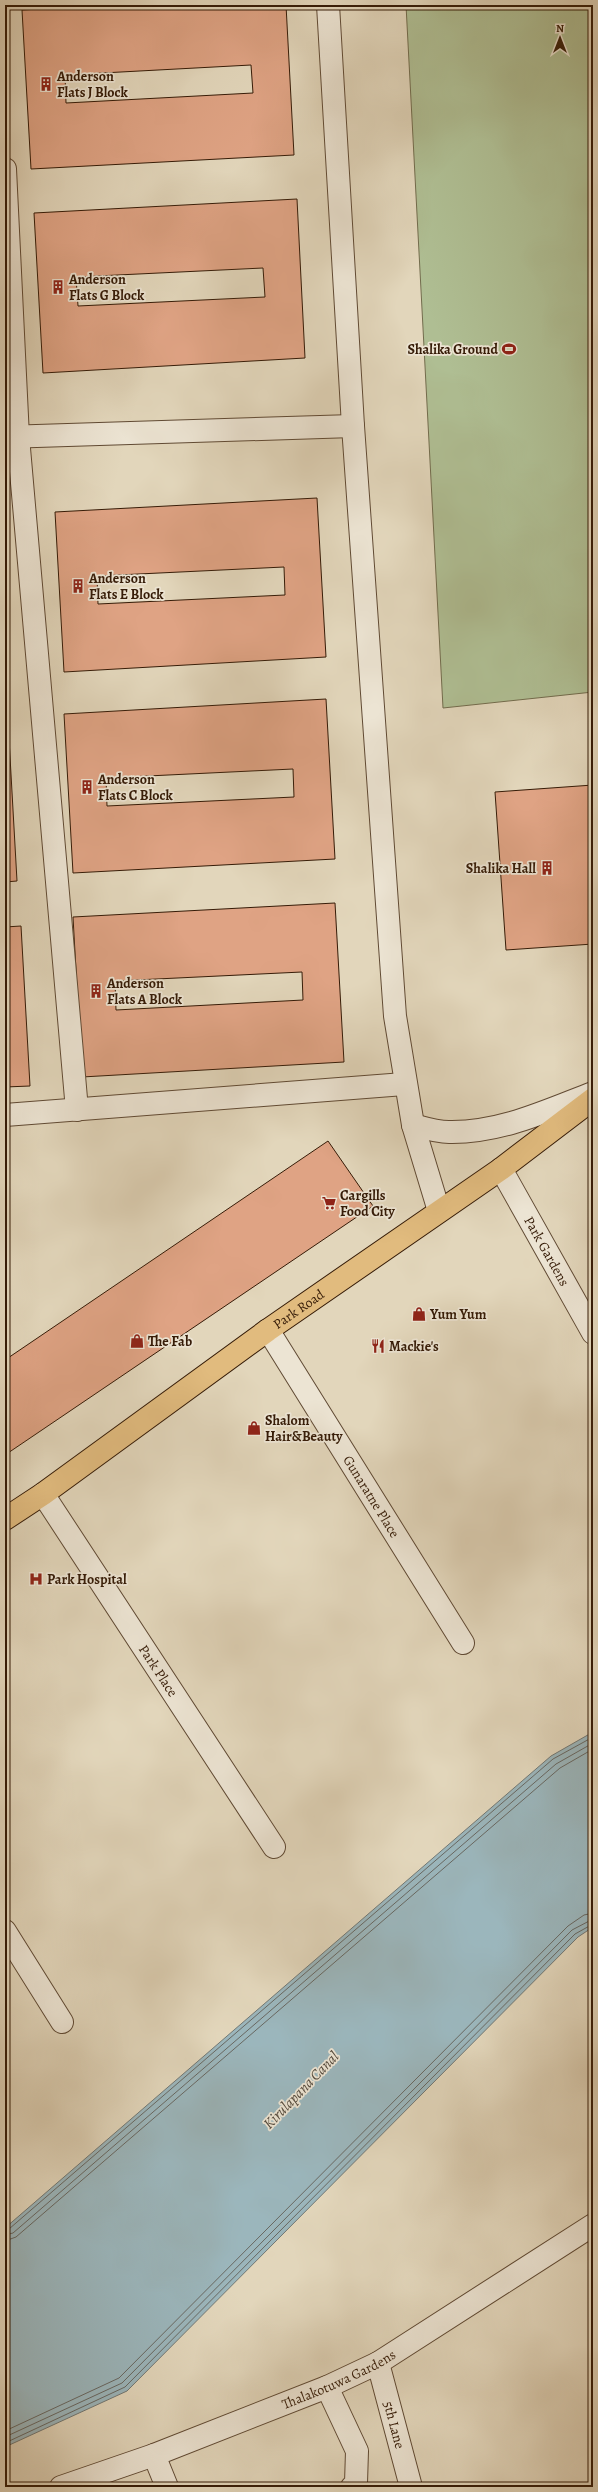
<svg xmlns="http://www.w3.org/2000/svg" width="598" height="2492" viewBox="0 0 598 2492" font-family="Alegreya,serif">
  <rect width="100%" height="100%" fill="#e2d6bb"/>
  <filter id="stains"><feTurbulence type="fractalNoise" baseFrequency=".005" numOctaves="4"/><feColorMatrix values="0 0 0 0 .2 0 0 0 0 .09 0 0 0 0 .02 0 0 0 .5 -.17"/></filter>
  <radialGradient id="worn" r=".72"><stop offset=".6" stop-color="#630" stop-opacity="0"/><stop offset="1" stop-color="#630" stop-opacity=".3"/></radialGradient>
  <path fill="#afbe93" stroke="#726c4d" d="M 406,5 L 593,5 L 593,692 L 443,708 Z"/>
  <path fill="#9bb6bc" stroke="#727874" d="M 593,1732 L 593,1927 L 578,1937 L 127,2391 L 5,2447 L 5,2228 L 551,1756 Z"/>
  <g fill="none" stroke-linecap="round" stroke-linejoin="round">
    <g stroke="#686862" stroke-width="1">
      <path d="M 5,2230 L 9,2229 L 553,1759 L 593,1737"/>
      <path d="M 5,2235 L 13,2233 L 556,1764 L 593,1743"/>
      <path d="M 5,2241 L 16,2237 L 560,1768 L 593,1749"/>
      <path d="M 5,2431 L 119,2378 L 568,1926 L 584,1915 L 593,1913"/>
      <path d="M 5,2437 L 122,2383 L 572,1930 L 593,1919"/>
      <path d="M 5,2443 L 125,2387 L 575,1934 L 593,1924"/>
    </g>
  </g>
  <g fill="#dfa384" stroke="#351b07" fill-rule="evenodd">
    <path d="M 109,5 L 286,5 L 294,155 L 31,169 L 22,10 ZM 251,65 L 253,93 L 66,103 L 65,75 Z"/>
    <path d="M 297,199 L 305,358 L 43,373 L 34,213 ZM 263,268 L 265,297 L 78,306 L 76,277 Z"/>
    <path d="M 317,498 L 326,657 L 64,672 L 55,512 ZM 284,567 L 285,595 L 98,604 L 97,576 Z"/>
    <path d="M 326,699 L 335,859 L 73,873 L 64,714 ZM 293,769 L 294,797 L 107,806 L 106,778 Z"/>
    <path d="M 8,721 L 17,881 L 5,882 L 5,722 Z"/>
    <path d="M 593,785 L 593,944 L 506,950 L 495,792 Z"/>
    <path d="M 335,903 L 344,1062 L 82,1077 L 73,917 ZM 302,972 L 303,1000 L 116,1010 L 115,981 Z"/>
    <path d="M 21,926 L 30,1086 L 5,1087 L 5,927 Z"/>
    <path d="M 328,1141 L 373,1206 L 5,1455 L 5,1360 Z"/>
  </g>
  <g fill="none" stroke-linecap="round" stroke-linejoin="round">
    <defs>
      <g id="minor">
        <path d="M 328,5 L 353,426 L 395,1016 L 413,1125 L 439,1211"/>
        <path d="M 5,169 L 18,437 L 77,1110"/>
        <path d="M 5,437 L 353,426"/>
        <path d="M 5,1115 L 404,1084"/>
        <path d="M 413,1125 C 424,1128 437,1132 449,1132 C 500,1133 546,1111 593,1093"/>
        <path id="s1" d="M 501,1169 L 593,1333"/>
        <path id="s2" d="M 268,1330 L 463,1643"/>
        <path id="s3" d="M 43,1494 L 274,1847"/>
        <path d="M 5,1931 L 62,2022"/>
        <path id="s4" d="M 378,2363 L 411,2487"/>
        <path d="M 327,2387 L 357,2451 L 356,2483 L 352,2487"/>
        <path d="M 154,2455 L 167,2487"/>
        <path id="s5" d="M 61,2487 L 154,2455 L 327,2387 L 378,2363 L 593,2225"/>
      </g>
      <g id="major">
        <path id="s6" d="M 5,1519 L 43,1494 L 268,1330 L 501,1169 L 593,1099"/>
      </g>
    </defs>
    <use href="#minor" stroke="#604a34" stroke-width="24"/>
    <use href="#major" stroke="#351b07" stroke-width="24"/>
    <use href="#minor" stroke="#ece4d3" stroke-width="22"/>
    <use href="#major" stroke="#e1bb7e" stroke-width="22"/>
  </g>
  <defs>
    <symbol id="building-bare" viewBox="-9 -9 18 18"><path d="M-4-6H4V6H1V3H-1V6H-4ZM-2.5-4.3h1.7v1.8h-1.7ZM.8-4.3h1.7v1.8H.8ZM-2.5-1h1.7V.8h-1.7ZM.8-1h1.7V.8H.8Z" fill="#8f2418" stroke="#ece4d3" stroke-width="2.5" paint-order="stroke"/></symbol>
    <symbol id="stadium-bare" viewBox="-9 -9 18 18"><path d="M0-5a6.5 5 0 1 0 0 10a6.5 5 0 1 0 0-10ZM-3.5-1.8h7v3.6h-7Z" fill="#8f2418" stroke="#ece4d3" stroke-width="2.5" paint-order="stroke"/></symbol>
    <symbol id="supermarket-bare" viewBox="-9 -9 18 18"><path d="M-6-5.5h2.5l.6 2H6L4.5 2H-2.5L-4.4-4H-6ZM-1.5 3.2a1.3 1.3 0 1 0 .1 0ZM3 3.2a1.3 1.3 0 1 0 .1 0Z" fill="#8f2418" stroke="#ece4d3" stroke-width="2.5" paint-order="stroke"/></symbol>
    <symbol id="shop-bare" viewBox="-9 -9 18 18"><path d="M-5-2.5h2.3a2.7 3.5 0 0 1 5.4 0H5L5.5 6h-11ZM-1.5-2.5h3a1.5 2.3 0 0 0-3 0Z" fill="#8f2418" stroke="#ece4d3" stroke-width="2.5" paint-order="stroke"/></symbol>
    <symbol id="restaurant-bare" viewBox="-9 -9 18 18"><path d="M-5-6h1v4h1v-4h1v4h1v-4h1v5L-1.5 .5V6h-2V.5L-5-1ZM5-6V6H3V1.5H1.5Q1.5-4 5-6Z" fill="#8f2418" stroke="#ece4d3" stroke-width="2.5" paint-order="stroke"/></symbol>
    <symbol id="hospital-bare" viewBox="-9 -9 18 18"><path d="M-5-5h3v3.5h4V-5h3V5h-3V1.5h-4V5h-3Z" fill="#8f2418" stroke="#ece4d3" stroke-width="2.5" paint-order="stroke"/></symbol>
  </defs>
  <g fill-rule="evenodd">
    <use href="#building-bare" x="36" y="74" width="20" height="20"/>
    <use href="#building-bare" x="48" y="277" width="20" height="20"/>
    <use href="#stadium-bare" x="499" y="339" width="20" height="20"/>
    <use href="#building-bare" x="68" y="576" width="20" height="20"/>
    <use href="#building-bare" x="77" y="777" width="20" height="20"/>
    <use href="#building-bare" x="537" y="858" width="20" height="20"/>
    <use href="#building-bare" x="86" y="981" width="20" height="20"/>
    <use href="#supermarket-bare" x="319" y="1193" width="20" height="20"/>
    <use href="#shop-bare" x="409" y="1304" width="20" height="20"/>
    <use href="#shop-bare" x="127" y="1331" width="20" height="20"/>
    <use href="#restaurant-bare" x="368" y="1336" width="20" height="20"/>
    <use href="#shop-bare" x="244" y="1418" width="20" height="20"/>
    <use href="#hospital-bare" x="26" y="1569" width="20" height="20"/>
  </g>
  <g text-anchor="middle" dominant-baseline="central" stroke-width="3.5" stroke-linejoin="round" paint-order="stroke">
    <g font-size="14" font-weight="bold" fill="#351b07" stroke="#ece4d3" text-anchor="start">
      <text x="57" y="76">Anderson<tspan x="57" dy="16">Flats J Block</tspan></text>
      <text x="69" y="279">Anderson<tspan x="69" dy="16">Flats G Block</tspan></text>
      <text x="498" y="349" text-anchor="end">Shalika Ground</text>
      <text x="89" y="578">Anderson<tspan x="89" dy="16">Flats E Block</tspan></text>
      <text x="98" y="779">Anderson<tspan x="98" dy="16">Flats C Block</tspan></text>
      <text x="536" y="868" text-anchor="end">Shalika Hall</text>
      <text x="107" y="983">Anderson<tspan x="107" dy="16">Flats A Block</tspan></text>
      <text x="340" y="1195">Cargills<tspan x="340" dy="16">Food City</tspan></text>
      <text x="430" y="1314">Yum Yum</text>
      <text x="148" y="1341">The Fab</text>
      <text x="389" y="1346">Mackie's</text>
      <text x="265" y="1420">Shalom<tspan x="265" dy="16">Hair&amp;Beauty</tspan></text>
      <text x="47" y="1579">Park Hospital</text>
    </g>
    <g font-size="14" fill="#351b07" stroke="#ece4d3">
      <text stroke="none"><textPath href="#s1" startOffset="94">Park Gardens</textPath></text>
      <text stroke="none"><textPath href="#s6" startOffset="361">Park Road</textPath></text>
      <text stroke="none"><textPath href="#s2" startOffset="196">Gunaratne Place</textPath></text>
      <text stroke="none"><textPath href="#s3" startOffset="211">Park Place</textPath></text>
      <text stroke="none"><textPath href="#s5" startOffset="298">Thalakotuwa Gardens</textPath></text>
      <text stroke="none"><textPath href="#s4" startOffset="64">5th Lane</textPath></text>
    </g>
    <g font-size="15" font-style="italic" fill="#544a3d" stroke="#ece4d3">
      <text transform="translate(301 2090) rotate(-46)">Kirulapana Canal</text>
    </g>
  </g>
  <rect width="598" height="2492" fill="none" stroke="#e2d6bb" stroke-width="20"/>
  <rect x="6" y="6" width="586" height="2480" fill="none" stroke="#351b07" stroke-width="2"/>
  <rect x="10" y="10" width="578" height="2472" fill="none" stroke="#351b07"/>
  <g transform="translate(560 38)" stroke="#ece4d3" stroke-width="3" paint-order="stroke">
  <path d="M0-3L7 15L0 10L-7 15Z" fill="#351b07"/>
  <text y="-6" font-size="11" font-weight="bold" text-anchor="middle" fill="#351b07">N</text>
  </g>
  <rect width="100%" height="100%" filter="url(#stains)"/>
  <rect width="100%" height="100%" fill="url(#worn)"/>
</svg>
